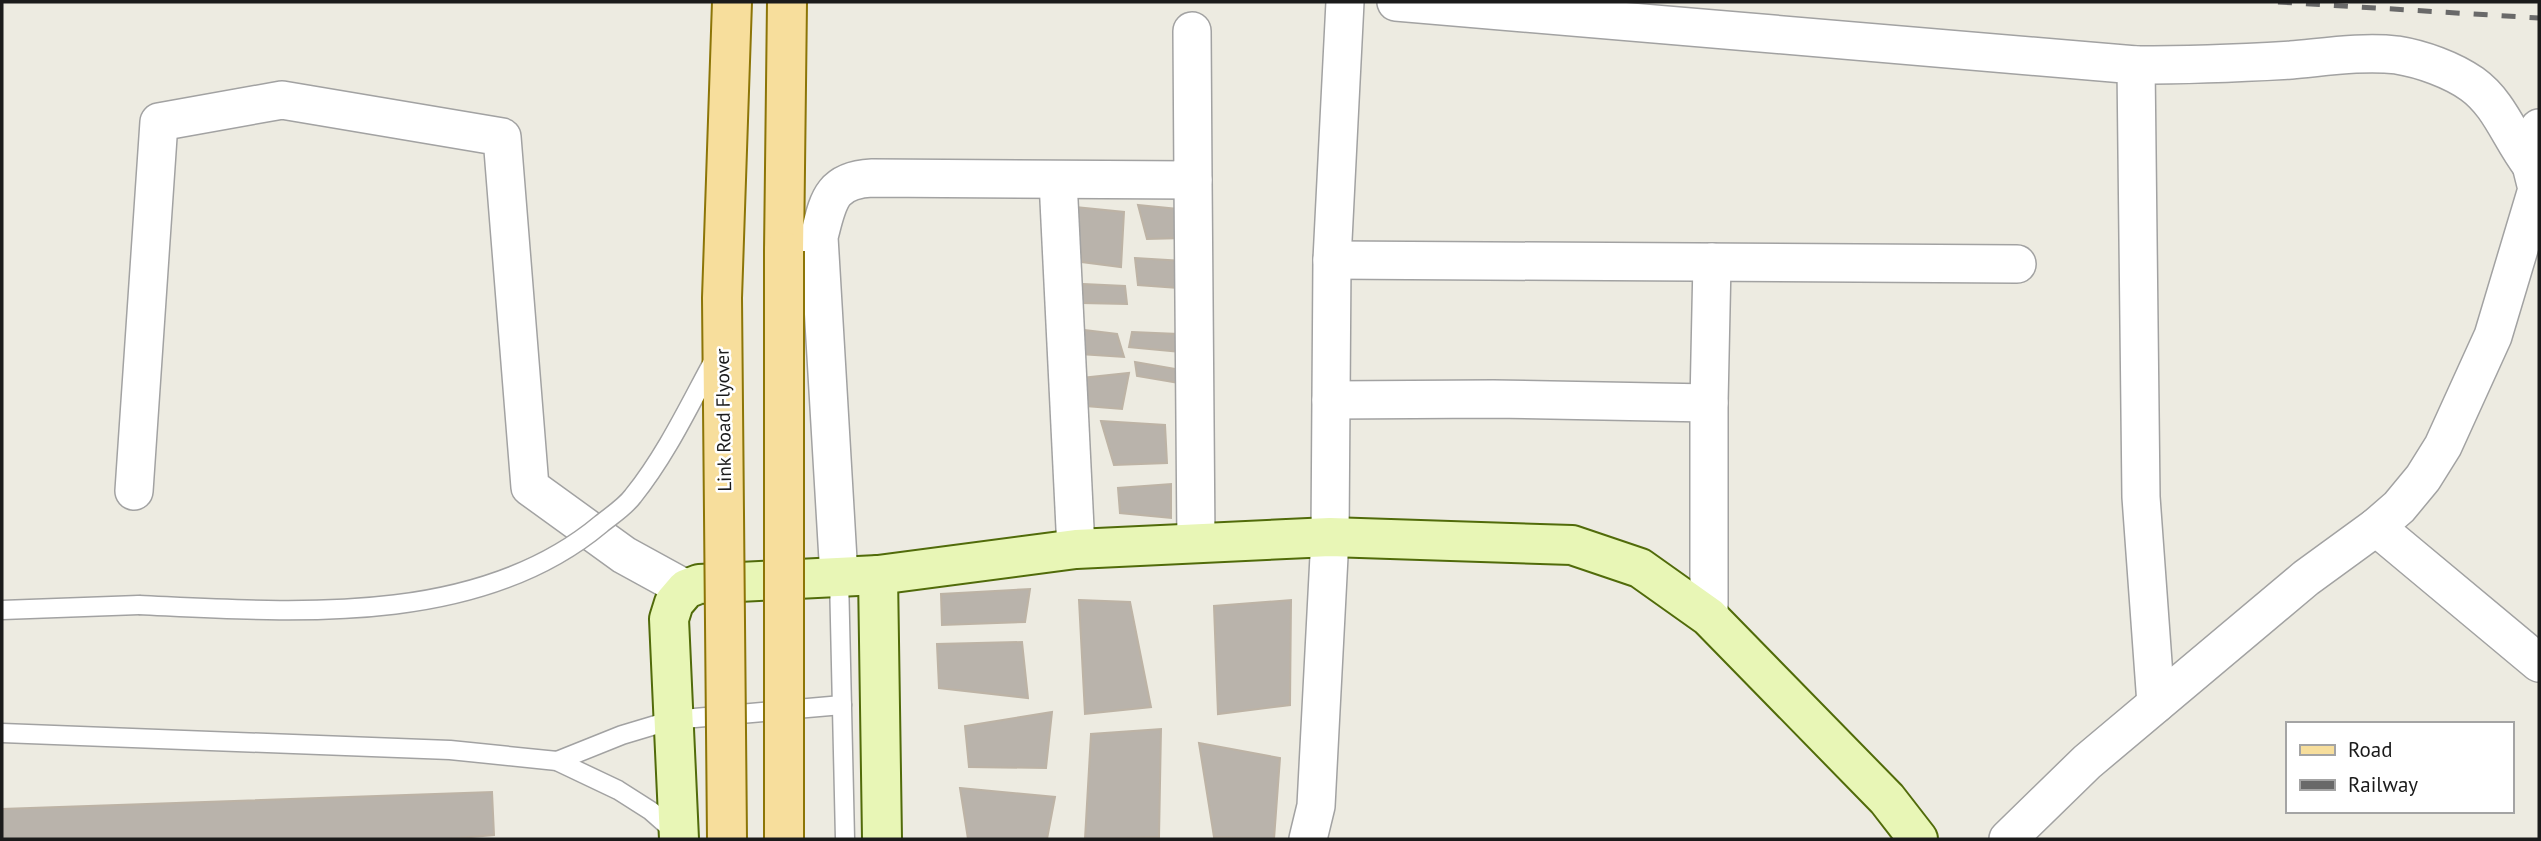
<svg xmlns="http://www.w3.org/2000/svg" width="2541" height="841" viewBox="0 0 2541 841" font-family="'PT Sans',sans-serif">
  <rect width="100%" height="100%" fill="#edebe1"/>
  <g fill="#b9b3ab" stroke="#bdb3a5" stroke-width="2">
    <path d="M 1138,205 L 1178,209 L 1184,238 L 1147,239 Z"/>
    <path d="M 1075,207 L 1124,212 L 1121,267 L 1082,262 Z"/>
    <path d="M 1135,258 L 1183,261 L 1178,288 L 1138,285 Z"/>
    <path d="M 1083,284 L 1125,286 L 1127,304 L 1082,303 Z"/>
    <path d="M 1076,329 L 1117,334 L 1124,357 L 1080,354 Z"/>
    <path d="M 1132,332 L 1178,334 L 1180,352 L 1129,347 Z"/>
    <path d="M 1135,362 L 1176,369 L 1179,383 L 1137,376 Z"/>
    <path d="M 1129,373 L 1122,409 L 1086,406 L 1082,378 Z"/>
    <path d="M 1101,421 L 1165,425 L 1167,463 L 1114,465 Z"/>
    <path d="M 1171,484 L 1171,518 L 1120,513 L 1118,488 Z"/>
    <path d="M 1030,589 L 1025,622 L 942,625 L 941,594 Z"/>
    <path d="M 1079,600 L 1130,602 L 1151,707 L 1085,714 Z"/>
    <path d="M 1291,600 L 1290,705 L 1218,714 L 1214,606 Z"/>
    <path d="M 1022,642 L 1028,698 L 939,688 L 937,644 Z"/>
    <path d="M 1052,712 L 1046,768 L 969,767 L 965,726 Z"/>
    <path d="M 1161,729 L 1159,837 L 1085,839 L 1091,734 Z"/>
    <path d="M 1199,743 L 1280,758 L 1274,839 L 1214,837 Z"/>
    <path d="M 960,788 L 1055,797 L 1047,839 L 968,839 Z"/>
    <path d="M 492,792 L 494,835 L 447,839 L 2,839 L 2,809 Z"/>
  </g>
  <g fill="none" stroke-linecap="round" stroke-linejoin="round">
    <defs>
      <g id="lane">
        <path d="M 839,577 L 845,839"/>
        <path d="M 2,610 L 139,605"/>
        <path d="M 2,733 L 450,750 L 557,761 L 618,790 L 651,811 L 676,833"/>
        <path d="M 557,761 L 622,735 L 672,720 L 842,705"/>
      </g>
      <g id="street">
        <path d="M 1396,2 L 2136,65 C 2188,65 2239,63 2291,60 C 2325,57 2363,51 2397,55 C 2422,59 2452,70 2472,84 C 2500,104 2510,138 2531,165"/>
        <path d="M 2136,65 L 2141,497 L 2156,704"/>
        <path d="M 1058,180 L 1076,549"/>
        <path d="M 1193,180 L 1196,543"/>
        <path d="M 1332,260 L 2017,264"/>
        <path d="M 1331,400 L 1493,399 L 1709,403"/>
        <path d="M 134,491 L 159,122 L 282,100 L 502,137 L 530,487 L 624,555 L 686,589"/>
        <path d="M 2376,527 L 2539,663"/>
        <path d="M 839,577 L 819,237 C 828,202 830,180 872,178 L 1193,180 L 1192,31"/>
        <path d="M 1709,617 L 1709,403 L 1712,262"/>
        <path d="M 1308,839 L 1316,806 L 1330,537 L 1332,260 L 1345,2"/>
        <path d="M 2008,839 L 2087,762 L 2306,578 L 2376,527 L 2399,507 L 2423,478 L 2443,446 L 2493,336 L 2537,189 L 2531,165 L 2539,128"/>
      </g>
      <g id="secondary">
        <path d="M 878,575 L 882,839"/>
        <path d="M 679,839 L 669,619 L 674,603 L 686,589 L 699,584 L 878,575 L 1076,549 L 1330,537 L 1572,545 L 1640,568 L 1709,617 L 1887,799 L 1918,839"/>
      </g>
      <path id="primary" d="M 784,251 L 787,2"/>
    </defs>
    <use href="#lane" stroke="#a2a2a2" stroke-width="21"/>
    <use href="#street" stroke="#a2a2a2" stroke-width="40"/>
    <use href="#secondary" stroke="#516b0a" stroke-width="42"/>
    <use href="#primary" stroke="#8c7507" stroke-width="42"/>
    <use href="#lane" stroke="#fff" stroke-width="18"/>
    <use href="#street" stroke="#fff" stroke-width="37"/>
    <use href="#secondary" stroke="#e8f6b6" stroke-width="38"/>
    <use href="#primary" stroke="#f7de9c" stroke-width="38"/>
    <path stroke="#696969" stroke-width="5" stroke-dasharray="14 14" stroke-linecap="butt" d="M 2278,2 L 2539,18"/>
    <defs>
      <path id="lane-bridge" d="M 139,605 C 291,612 477,628 601,524 C 612,515 625,507 633,496 C 666,455 689,406 714,360"/>
      <g id="primary-bridge">
        <path d="M 727,839 L 722,298 L 732,2"/>
        <path d="M 784,839 L 784,251"/>
      </g>
    </defs>
    <use href="#lane-bridge" stroke="#a2a2a2" stroke-width="21" stroke-linecap="butt"/>
    <use href="#primary-bridge" stroke="#8c7507" stroke-width="42" stroke-linecap="butt"/>
    <use href="#lane-bridge" stroke="#fff" stroke-width="18"/>
    <use href="#primary-bridge" stroke="#f7de9c" stroke-width="38"/>
  </g>
  <g text-anchor="middle" dominant-baseline="central" stroke-width="5" stroke-linejoin="round" paint-order="stroke">
    <g font-size="19" fill="#1b1b1b" stroke="#fff">
      <text transform="translate(723 420) rotate(-91)">Link Road Flyover</text>
    </g>
  </g>
  <rect width="2541" height="841" fill="none" stroke="#1b1b1b" stroke-width="7"/>
  <rect x="2286" y="722" width="228" height="91" fill="#ffffff" stroke="#a4a4a4" stroke-width="2"/>
  <rect x="2300" y="745" width="35" height="10" fill="#f7de9c" stroke="#a4a4a4" stroke-width="2"/>
  <text x="2348" y="757" font-size="21" fill="#1b1b1b">Road</text>
  <rect x="2300" y="780" width="35" height="10" fill="#696969" stroke="#a4a4a4" stroke-width="2"/>
  <text x="2348" y="792" font-size="21" fill="#1b1b1b">Railway</text>
</svg>
